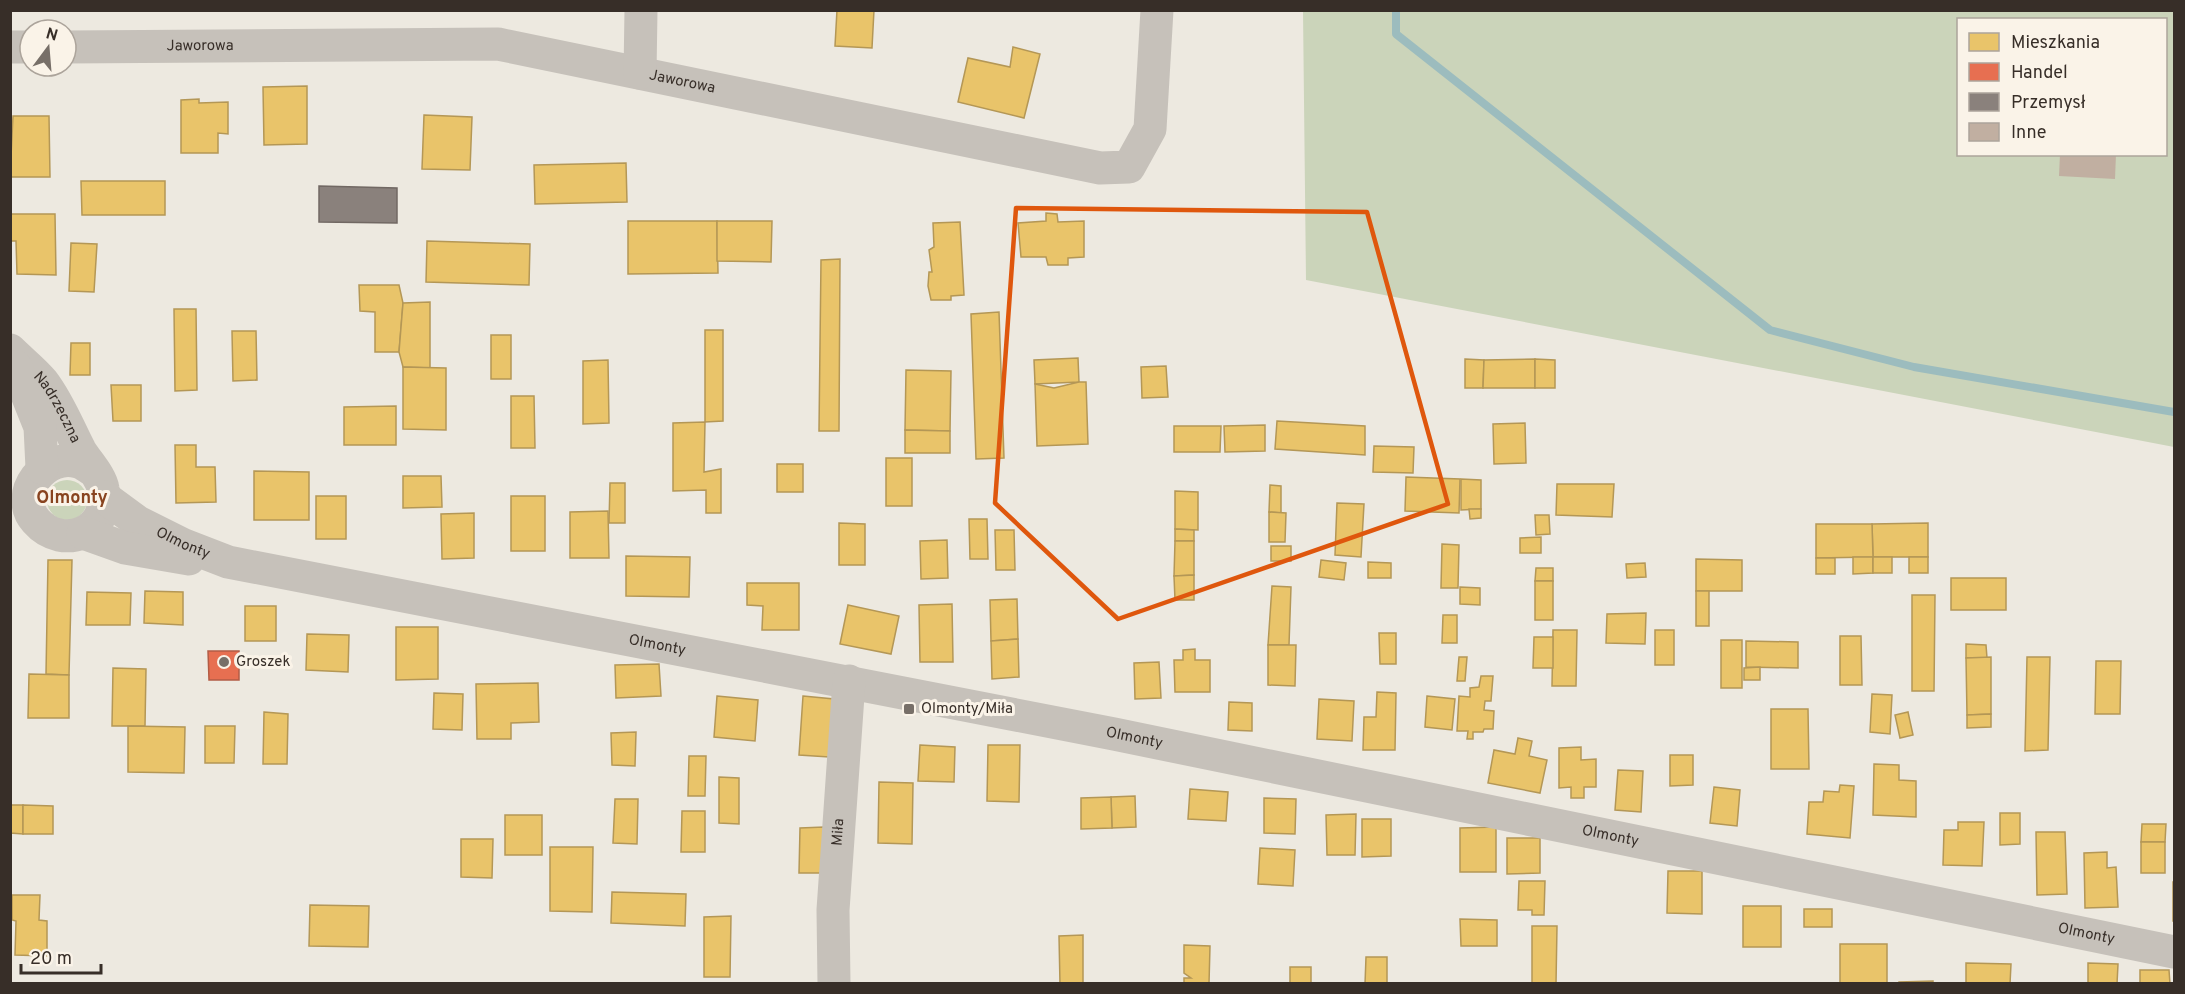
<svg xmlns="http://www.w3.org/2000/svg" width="2185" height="994" viewBox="0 0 2185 994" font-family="Overpass,sans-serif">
  <rect width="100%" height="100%" fill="#ede9e0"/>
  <g fill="#cbd4ba" fill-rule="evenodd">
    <path d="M 1303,11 L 2174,11 L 2174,447 L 1306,280 ZM 1958,20 L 2166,20 L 2166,154 L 1958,154 Z"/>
    <circle cx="67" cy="500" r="20"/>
  </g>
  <g fill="#e9c46a" stroke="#b49756" stroke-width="1.5">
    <path d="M 837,10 L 874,10 L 872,48 L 835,46 Z"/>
    <path d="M 1013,47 L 1040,54 L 1024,118 L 958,102 L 968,58 L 1010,67 Z"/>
    <path d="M 307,86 L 307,144 L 264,145 L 263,87 Z"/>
    <path d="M 199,99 L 199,103 L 228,102 L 228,134 L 218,133 L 218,153 L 181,153 L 181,100 Z"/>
    <path d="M 424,115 L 472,117 L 470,170 L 422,169 Z"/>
    <path d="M 13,116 L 49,116 L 50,177 L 10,177 Z"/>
    <path d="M 626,163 L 627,202 L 535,204 L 534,165 Z"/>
    <path d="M 81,181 L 165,181 L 165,215 L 82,215 Z"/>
    <path d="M 1046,213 L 1057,214 L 1058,222 L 1084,221 L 1084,257 L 1068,258 L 1068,265 L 1048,265 L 1046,257 L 1021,257 L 1018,223 L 1046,221 Z"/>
    <path d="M 10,214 L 55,214 L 56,275 L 17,274 L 16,241 L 10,241 Z"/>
    <path d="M 628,221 L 717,221 L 718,273 L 628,274 Z"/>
    <path d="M 717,221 L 772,221 L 771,262 L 717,261 Z"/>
    <path d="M 960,222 L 964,295 L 951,296 L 951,300 L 931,300 L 928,286 L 929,272 L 932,272 L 929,250 L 934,247 L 933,223 Z"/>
    <path d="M 427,241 L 530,244 L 529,285 L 426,282 Z"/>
    <path d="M 71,243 L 97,244 L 94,292 L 69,291 Z"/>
    <path d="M 840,259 L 839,431 L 819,431 L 821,260 Z"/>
    <path d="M 359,285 L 399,285 L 403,303 L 399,352 L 375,352 L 375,312 L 360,311 Z"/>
    <path d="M 430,302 L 430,368 L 403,367 L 399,352 L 403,303 Z"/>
    <path d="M 174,309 L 196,309 L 197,390 L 175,391 Z"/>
    <path d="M 999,312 L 1004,458 L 976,459 L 971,314 Z"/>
    <path d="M 705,330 L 723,330 L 723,421 L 705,422 Z"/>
    <path d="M 232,331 L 256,331 L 257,380 L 233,381 Z"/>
    <rect x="491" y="335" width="20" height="44"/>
    <path d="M 71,343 L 90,343 L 90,375 L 70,375 Z"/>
    <path d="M 1078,358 L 1079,382 L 1035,384 L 1034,360 Z"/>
    <path d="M 1465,359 L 1484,360 L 1483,388 L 1465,388 Z"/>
    <path d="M 1535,359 L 1535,388 L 1483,388 L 1484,360 Z"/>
    <path d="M 1535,359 L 1555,360 L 1555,388 L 1535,388 Z"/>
    <path d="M 608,360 L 609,423 L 583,424 L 583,361 Z"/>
    <path d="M 1166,366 L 1168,397 L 1142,398 L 1141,367 Z"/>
    <path d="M 403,367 L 446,368 L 446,430 L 403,429 Z"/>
    <path d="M 906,370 L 951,371 L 950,431 L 905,430 Z"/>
    <path d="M 1079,382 L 1086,382 L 1088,444 L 1037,446 L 1035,384 L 1054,388 Z"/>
    <path d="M 111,385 L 141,385 L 141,421 L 113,421 Z"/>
    <path d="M 511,396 L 534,396 L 535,448 L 511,448 Z"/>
    <path d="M 396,406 L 396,445 L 344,445 L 344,407 Z"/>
    <path d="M 1277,421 L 1365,426 L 1365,455 L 1275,449 Z"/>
    <path d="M 705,422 L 704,472 L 721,469 L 721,513 L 706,513 L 706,490 L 673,491 L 673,423 Z"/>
    <path d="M 1525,423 L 1526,463 L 1494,464 L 1493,424 Z"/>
    <path d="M 1265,425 L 1265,451 L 1225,452 L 1224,426 Z"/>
    <path d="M 1174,426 L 1221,426 L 1220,452 L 1174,452 Z"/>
    <path d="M 905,430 L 950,431 L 950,453 L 905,453 Z"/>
    <path d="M 175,445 L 196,445 L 196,467 L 215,467 L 216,502 L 176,503 Z"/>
    <path d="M 1374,446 L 1414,447 L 1413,473 L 1373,472 Z"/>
    <rect x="886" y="458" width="26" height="48"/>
    <rect x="777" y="464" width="26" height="28"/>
    <path d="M 254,471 L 309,472 L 309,520 L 254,520 Z"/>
    <path d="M 403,476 L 441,476 L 442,507 L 403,508 Z"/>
    <path d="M 1406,477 L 1460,479 L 1459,513 L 1405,511 Z"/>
    <path d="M 1461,479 L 1481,480 L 1481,509 L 1461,510 Z"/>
    <path d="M 610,483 L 625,483 L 625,523 L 609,523 Z"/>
    <path d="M 1557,484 L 1614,484 L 1612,517 L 1556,515 Z"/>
    <path d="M 1270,485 L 1281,486 L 1281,513 L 1269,512 Z"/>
    <path d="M 1175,491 L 1198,492 L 1198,530 L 1175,529 Z"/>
    <rect x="316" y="496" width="30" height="43"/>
    <rect x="511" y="496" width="34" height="55"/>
    <path d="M 1337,503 L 1364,504 L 1361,557 L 1335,555 Z"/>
    <path d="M 1469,509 L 1481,509 L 1481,518 L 1470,519 Z"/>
    <path d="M 608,511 L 609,558 L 570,558 L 570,512 Z"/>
    <path d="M 1269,512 L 1286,513 L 1285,542 L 1269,542 Z"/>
    <path d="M 474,513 L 474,558 L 442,559 L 441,514 Z"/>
    <path d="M 1535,515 L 1549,515 L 1550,534 L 1536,535 Z"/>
    <path d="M 969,519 L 987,519 L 988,559 L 970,559 Z"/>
    <path d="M 839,523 L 865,524 L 865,565 L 839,565 Z"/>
    <path d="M 1928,523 L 1928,557 L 1873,557 L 1872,524 Z"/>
    <path d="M 1816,524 L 1872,524 L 1873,557 L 1816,558 Z"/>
    <path d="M 1175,529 L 1194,530 L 1194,541 L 1175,541 Z"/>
    <path d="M 995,530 L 1014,530 L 1015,570 L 996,570 Z"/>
    <path d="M 1541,537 L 1541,553 L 1520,553 L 1520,538 Z"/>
    <path d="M 947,540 L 948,578 L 921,579 L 920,541 Z"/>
    <path d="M 1175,541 L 1194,541 L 1194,575 L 1174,576 Z"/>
    <path d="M 1442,544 L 1459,545 L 1458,588 L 1441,588 Z"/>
    <rect x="1271" y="546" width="20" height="15"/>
    <path d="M 626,556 L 690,557 L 689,597 L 626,596 Z"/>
    <path d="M 1853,557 L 1873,557 L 1873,573 L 1853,574 Z"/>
    <rect x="1873" y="557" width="19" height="16"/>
    <rect x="1909" y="557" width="19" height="16"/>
    <rect x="1816" y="558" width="19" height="16"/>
    <path d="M 1696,559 L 1742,560 L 1742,591 L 1696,591 Z"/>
    <path d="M 48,560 L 72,560 L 69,675 L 46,674 Z"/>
    <path d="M 1321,560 L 1346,563 L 1344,580 L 1319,577 Z"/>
    <path d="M 1368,562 L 1391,563 L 1391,578 L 1368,578 Z"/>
    <path d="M 1645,563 L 1646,577 L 1627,578 L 1626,564 Z"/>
    <path d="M 1536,568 L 1553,568 L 1553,581 L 1535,581 Z"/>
    <path d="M 1194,575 L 1194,600 L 1175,600 L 1174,576 Z"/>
    <rect x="1951" y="578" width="55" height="32"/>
    <rect x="1535" y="581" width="18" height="39"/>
    <path d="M 747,583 L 799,583 L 799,630 L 762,630 L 763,606 L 747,605 Z"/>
    <path d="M 1272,586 L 1291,587 L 1289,645 L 1268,645 Z"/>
    <path d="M 1460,587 L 1480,588 L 1480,605 L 1460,604 Z"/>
    <path d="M 145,591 L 183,592 L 183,625 L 144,623 Z"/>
    <rect x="1696" y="591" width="13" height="35"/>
    <path d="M 87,592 L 131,593 L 130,625 L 86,625 Z"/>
    <path d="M 1912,595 L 1935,595 L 1934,691 L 1912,691 Z"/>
    <path d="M 1017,599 L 1018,639 L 991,641 L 990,600 Z"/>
    <path d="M 952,604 L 953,662 L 920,662 L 919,605 Z"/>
    <path d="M 848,605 L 899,616 L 891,654 L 840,644 Z"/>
    <rect x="245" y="606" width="31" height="35"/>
    <path d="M 1646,613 L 1645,644 L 1606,643 L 1607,614 Z"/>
    <path d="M 1443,615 L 1457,615 L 1457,643 L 1442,643 Z"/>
    <path d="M 396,627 L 438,627 L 438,679 L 396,680 Z"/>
    <path d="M 1553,630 L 1577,630 L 1576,686 L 1552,686 Z"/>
    <rect x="1655" y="630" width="19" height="35"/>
    <path d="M 1379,633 L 1396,633 L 1396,664 L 1380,664 Z"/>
    <path d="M 307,634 L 349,635 L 348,672 L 306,670 Z"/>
    <path d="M 1840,636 L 1861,636 L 1862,685 L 1840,685 Z"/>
    <path d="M 1534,637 L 1553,637 L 1553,668 L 1533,668 Z"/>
    <path d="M 1018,639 L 1019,677 L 992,679 L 991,641 Z"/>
    <rect x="1721" y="640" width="21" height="48"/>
    <path d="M 1746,641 L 1798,642 L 1798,668 L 1746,667 Z"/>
    <path d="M 1966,644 L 1986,645 L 1987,658 L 1966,658 Z"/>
    <path d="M 1268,645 L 1296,645 L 1295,686 L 1268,685 Z"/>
    <path d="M 1195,649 L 1195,660 L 1210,660 L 1210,692 L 1175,692 L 1174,660 L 1183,660 L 1183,650 Z"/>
    <path d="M 1459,657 L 1467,657 L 1465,681 L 1457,681 Z"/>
    <path d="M 1991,657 L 1991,714 L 1967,715 L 1966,658 Z"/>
    <path d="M 2027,657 L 2050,657 L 2048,750 L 2025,751 Z"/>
    <path d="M 2096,661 L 2121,661 L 2120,714 L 2095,714 Z"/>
    <path d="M 1159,662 L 1161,698 L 1135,699 L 1134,663 Z"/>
    <path d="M 659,664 L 661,696 L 616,698 L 615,665 Z"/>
    <path d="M 1760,667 L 1760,680 L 1744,680 L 1744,668 Z"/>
    <path d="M 113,668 L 146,669 L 145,726 L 112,726 Z"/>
    <path d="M 29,674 L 69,675 L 69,718 L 28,718 Z"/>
    <path d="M 1481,676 L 1493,676 L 1491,701 L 1485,701 L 1484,710 L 1494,711 L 1493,729 L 1484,729 L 1483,732 L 1473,732 L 1473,739 L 1467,739 L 1468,731 L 1457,731 L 1459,696 L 1470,697 L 1470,688 L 1479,687 Z"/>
    <path d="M 538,683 L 539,722 L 511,723 L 511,739 L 477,739 L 476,684 Z"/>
    <path d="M 1377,692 L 1396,693 L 1395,750 L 1363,750 L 1364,717 L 1376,717 Z"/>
    <path d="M 434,693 L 463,694 L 462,730 L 433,729 Z"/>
    <path d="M 1872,694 L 1892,695 L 1890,734 L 1870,732 Z"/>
    <path d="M 717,696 L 758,700 L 755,741 L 714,737 Z"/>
    <path d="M 803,696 L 834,699 L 829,757 L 799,755 Z"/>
    <path d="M 1427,696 L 1455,699 L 1452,730 L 1425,727 Z"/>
    <path d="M 1319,699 L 1354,701 L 1352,741 L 1317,739 Z"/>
    <path d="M 1229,702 L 1252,703 L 1252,731 L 1228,730 Z"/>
    <path d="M 1771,709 L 1808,709 L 1809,769 L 1771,769 Z"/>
    <path d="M 264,712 L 288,714 L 287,764 L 263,764 Z"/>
    <path d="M 1908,712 L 1913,735 L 1900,738 L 1895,715 Z"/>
    <path d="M 1991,714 L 1991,727 L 1967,728 L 1967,715 Z"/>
    <path d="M 128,726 L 185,727 L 184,773 L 128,772 Z"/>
    <path d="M 205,726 L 235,726 L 234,763 L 205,763 Z"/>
    <path d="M 636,732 L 635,766 L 612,765 L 611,733 Z"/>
    <path d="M 1518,738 L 1532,741 L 1529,756 L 1547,760 L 1540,793 L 1488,783 L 1494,750 L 1515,754 Z"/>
    <path d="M 920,745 L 955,747 L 954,782 L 918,781 Z"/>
    <path d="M 988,745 L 1020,745 L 1019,802 L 987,801 Z"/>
    <path d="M 1581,747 L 1581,760 L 1596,759 L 1596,787 L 1584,787 L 1584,798 L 1571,798 L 1571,787 L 1559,788 L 1559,748 Z"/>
    <path d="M 1670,755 L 1693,755 L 1693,785 L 1670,786 Z"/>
    <path d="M 689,756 L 706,756 L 705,796 L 688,796 Z"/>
    <path d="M 1874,764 L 1899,765 L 1899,780 L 1916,781 L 1916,817 L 1873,815 Z"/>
    <path d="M 1618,770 L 1643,771 L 1641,812 L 1615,810 Z"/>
    <path d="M 719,777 L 739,778 L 739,824 L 719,823 Z"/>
    <path d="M 879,782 L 913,783 L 912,844 L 878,843 Z"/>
    <path d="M 1840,785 L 1854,786 L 1850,838 L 1807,834 L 1809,802 L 1823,802 L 1824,791 L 1839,792 Z"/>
    <path d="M 1714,787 L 1740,790 L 1737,826 L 1710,823 Z"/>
    <path d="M 1190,789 L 1228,792 L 1226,821 L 1188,819 Z"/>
    <path d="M 1135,796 L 1136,827 L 1112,828 L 1111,797 Z"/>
    <path d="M 1111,797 L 1112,828 L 1081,829 L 1081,798 Z"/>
    <path d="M 1264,798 L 1296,799 L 1295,834 L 1264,833 Z"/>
    <path d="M 615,799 L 638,799 L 637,844 L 613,843 Z"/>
    <path d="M 10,805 L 23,805 L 23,834 L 10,833 Z"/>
    <path d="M 23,805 L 53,806 L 53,834 L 23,834 Z"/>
    <path d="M 682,811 L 705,811 L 705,852 L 681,852 Z"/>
    <path d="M 2000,813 L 2020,813 L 2020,844 L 2000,845 Z"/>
    <path d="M 1356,814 L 1355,855 L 1327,855 L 1326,815 Z"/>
    <rect x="505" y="815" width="37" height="40"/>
    <path d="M 1362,819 L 1391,819 L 1391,856 L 1362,857 Z"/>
    <path d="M 1958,822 L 1984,822 L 1982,866 L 1943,865 L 1944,830 L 1958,830 Z"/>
    <path d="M 2142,824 L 2166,824 L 2165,842 L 2141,842 Z"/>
    <path d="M 824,827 L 824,873 L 799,873 L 800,828 Z"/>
    <path d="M 1496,827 L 1496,872 L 1460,872 L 1460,828 Z"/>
    <path d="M 2036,832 L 2065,832 L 2067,894 L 2037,895 Z"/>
    <path d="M 1507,838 L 1540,838 L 1540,873 L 1507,874 Z"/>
    <path d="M 461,839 L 493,839 L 492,878 L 461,877 Z"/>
    <rect x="2141" y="842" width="24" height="31"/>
    <path d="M 550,847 L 593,847 L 592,912 L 550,911 Z"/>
    <path d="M 1260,848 L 1295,850 L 1293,886 L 1258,884 Z"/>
    <path d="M 2107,852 L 2107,868 L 2116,867 L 2118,907 L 2085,908 L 2084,853 Z"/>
    <path d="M 1668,871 L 1702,871 L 1702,914 L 1667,913 Z"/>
    <path d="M 1519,881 L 1545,881 L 1544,915 L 1532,915 L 1532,910 L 1518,910 Z"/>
    <rect x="2173" y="882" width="1" height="39"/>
    <path d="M 612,892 L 686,894 L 685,926 L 611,923 Z"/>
    <path d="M 12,895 L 40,895 L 39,920 L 47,921 L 47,956 L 15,955 L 16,921 L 12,920 Z"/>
    <path d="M 310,905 L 369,906 L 368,947 L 309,946 Z"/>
    <rect x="1743" y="906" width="38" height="41"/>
    <rect x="1804" y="909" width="28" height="18"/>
    <path d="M 731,916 L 730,977 L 704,977 L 704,917 Z"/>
    <path d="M 1460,919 L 1497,920 L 1497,946 L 1461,946 Z"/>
    <path d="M 1532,926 L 1557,926 L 1556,984 L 1532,984 Z"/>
    <path d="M 1083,935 L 1083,984 L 1060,984 L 1059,936 Z"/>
    <rect x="1840" y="944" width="47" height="40"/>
    <path d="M 1184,945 L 1210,946 L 1209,984 L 1184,984 L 1184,978 L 1191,978 L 1184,973 Z"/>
    <path d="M 1366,957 L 1387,957 L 1387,984 L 1365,984 Z"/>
    <path d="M 1966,963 L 2011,964 L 2010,984 L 1966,984 Z"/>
    <path d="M 2088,963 L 2118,964 L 2117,984 L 2088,984 Z"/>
    <rect x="1290" y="967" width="21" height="17"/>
    <path d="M 2140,970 L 2169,970 L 2170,984 L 2140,984 Z"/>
    <path d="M 1933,981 L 1933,984 L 1899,984 L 1899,982 Z"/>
  </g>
  <path fill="#e76f51" stroke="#b25c45" stroke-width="1.5" d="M 208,651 L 239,651 L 239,680 L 209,680 Z"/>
  <path fill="#8a817c" stroke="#716863" stroke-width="1.5" d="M 319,186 L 397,188 L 397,223 L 319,222 Z"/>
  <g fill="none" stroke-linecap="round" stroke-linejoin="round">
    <path stroke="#9cbcbe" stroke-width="8" d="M 1396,10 L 1396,34 L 1770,330 L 1914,367 L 2174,412"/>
  </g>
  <path fill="#c1afa1" d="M 2060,154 L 2116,154 L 2115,179 L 2059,176 Z"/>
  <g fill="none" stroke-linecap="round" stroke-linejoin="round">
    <g stroke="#c6c1ba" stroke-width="33">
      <path d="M 10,47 L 30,47"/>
      <path id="s1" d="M 66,47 L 498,44 L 1100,168 L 1129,167 L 1150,129 L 1157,10"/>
      <path d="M 640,73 L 641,10"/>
      <path id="s2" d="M 10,350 C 21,361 34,371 43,382 C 59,403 68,427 80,450 C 87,462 101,476 103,489 C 112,531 63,552 36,521 C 12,494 46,452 78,462 C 83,463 89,468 94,471"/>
      <path d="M 16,367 L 40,427 L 42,468"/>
      <path id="s3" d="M 104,497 L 138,522 L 184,545 L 228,562 L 1114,734 L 2174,952"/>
      <path d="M 83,533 L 125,548 L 189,559"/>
      <path id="s4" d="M 834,984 L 833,910 L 849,681"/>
    </g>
  </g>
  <path fill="none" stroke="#df570d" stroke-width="4.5" stroke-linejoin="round" d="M 1016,208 L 1367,212 L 1448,504 L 1118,619 L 995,503 Z"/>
  <g fill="#776f68" stroke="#faf3e8" stroke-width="2">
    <circle cx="224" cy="662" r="6"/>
    <rect x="903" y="703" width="12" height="12" rx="3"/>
  </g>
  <g text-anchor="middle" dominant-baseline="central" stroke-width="6" stroke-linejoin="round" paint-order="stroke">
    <g font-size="15" fill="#372e28" stroke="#faf3e8">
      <text stroke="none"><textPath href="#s1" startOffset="134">Jaworowa</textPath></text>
      <text stroke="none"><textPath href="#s1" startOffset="620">Jaworowa</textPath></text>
      <text stroke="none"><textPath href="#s2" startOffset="75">Nadrzeczna</textPath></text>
      <text stroke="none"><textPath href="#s3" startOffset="92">Olmonty</textPath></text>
      <text stroke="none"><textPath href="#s3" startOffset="578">Olmonty</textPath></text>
      <text stroke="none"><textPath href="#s3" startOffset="1064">Olmonty</textPath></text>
      <text stroke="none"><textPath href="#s4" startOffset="152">Miła</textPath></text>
      <text stroke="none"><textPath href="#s3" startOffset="1550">Olmonty</textPath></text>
      <text stroke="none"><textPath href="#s3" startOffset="2036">Olmonty</textPath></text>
    </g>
    <g font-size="15" fill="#372e28" stroke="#faf3e8" text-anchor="start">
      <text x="236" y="662">Groszek</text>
      <text x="921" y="709">Olmonty/Miła</text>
    </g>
    <g font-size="18" font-weight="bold" fill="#88431f" stroke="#faf3e8">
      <text x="72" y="498">Olmonty</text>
    </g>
  </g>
  <rect width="2185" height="994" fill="none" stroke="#372e28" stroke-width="24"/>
  <rect x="1957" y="18" width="210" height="138" fill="#faf3e8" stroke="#aca49b" stroke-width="1.5"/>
  <rect x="1969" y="33" width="30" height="18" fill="#e9c46a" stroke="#aca49b" stroke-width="1.5"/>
  <text x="2011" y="48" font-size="18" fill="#372e28">Mieszkania</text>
  <rect x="1969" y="63" width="30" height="18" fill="#e76f51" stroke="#aca49b" stroke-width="1.5"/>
  <text x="2011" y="78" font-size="18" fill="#372e28">Handel</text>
  <rect x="1969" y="93" width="30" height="18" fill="#8a817c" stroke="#aca49b" stroke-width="1.5"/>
  <text x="2011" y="108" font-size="18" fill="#372e28">Przemysł</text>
  <rect x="1969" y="123" width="30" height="18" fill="#c1afa1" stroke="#aca49b" stroke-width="1.5"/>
  <text x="2011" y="138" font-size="18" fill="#372e28">Inne</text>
  <g transform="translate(48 48) rotate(16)"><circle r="28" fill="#faf3e8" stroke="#aca49b" stroke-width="1.5"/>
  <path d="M0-4.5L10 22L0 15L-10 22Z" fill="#776f68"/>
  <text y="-9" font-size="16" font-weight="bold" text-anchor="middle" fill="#372e28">N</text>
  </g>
  <path d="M21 964v9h80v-9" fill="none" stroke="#372e28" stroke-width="3"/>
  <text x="30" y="964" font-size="18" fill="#372e28" stroke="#faf3e8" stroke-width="4.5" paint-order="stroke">20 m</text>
</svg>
